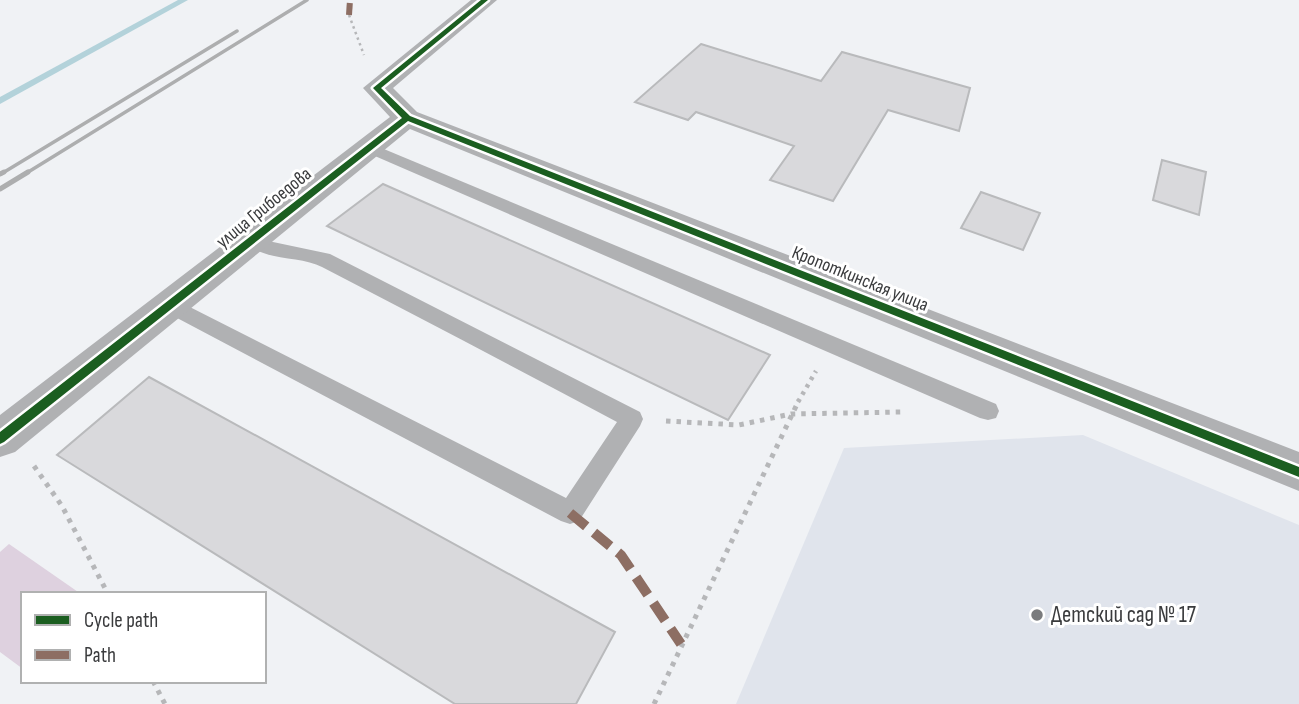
<svg xmlns="http://www.w3.org/2000/svg" width="1299" height="704" viewBox="0 0 1299 704" font-family="'Sofia Sans Condensed',sans-serif">
  <rect width="100%" height="100%" fill="#f0f2f5"/>
  <path fill="#e0e4ec" d="M 1083,435 L 1299,525 L 1299,704 L 736,704 L 844,448 Z"/>
  <path fill="#ded1df" d="M 9,544 L 81,594 L 23,594 L 23,669 L 0,652 L 0,552 Z"/>
  <g fill="none" stroke-linecap="round" stroke-linejoin="round">
    <path fill="#b3d2da" fill-rule="evenodd" d="M 178,0 L 188,0 L 0,104 L 0,97 Z"/>
  </g>
  <g fill="#d9d9dc" stroke="#b9babc" stroke-width="2">
    <path d="M 701,44 L 821,81 L 842,52 L 970,88 L 959,131 L 888,110 L 833,201 L 770,180 L 794,146 L 696,112 L 688,120 L 635,102 Z"/>
    <path d="M 1162,160 L 1206,172 L 1199,215 L 1153,200 Z"/>
    <path d="M 383,184 L 770,355 L 728,420 L 327,226 Z"/>
    <path d="M 981,192 L 1040,213 L 1023,250 L 961,228 Z"/>
    <path d="M 149,377 L 615,632 L 576,704 L 455,704 L 57,455 Z"/>
  </g>
  <g fill="none" stroke-linecap="round" stroke-linejoin="round">
    <path stroke="#b6b7b9" stroke-width="2.5" stroke-dasharray="2.5 3.5" stroke-linecap="butt" d="M 349,15 L 364,55"/>
    <path stroke="#b6b7b9" stroke-width="4.5" stroke-dasharray="3.5 5" stroke-linecap="butt" d="M 798,402 L 816,371"/>
    <g stroke="#b6b7b9" stroke-width="5" stroke-dasharray="4.5 6" stroke-linecap="butt">
      <path d="M 666,421 L 739,425 L 791,414 L 901,412"/>
      <path d="M 34,466 L 62,506 L 108,594"/>
      <path d="M 153,681 L 165,704"/>
      <path d="M 654,704 L 799,400"/>
    </g>
    <g fill="#b0b1b3" fill-rule="evenodd">
      <path d="M 367,142 L 996,404 L 999,411 L 996,418 L 988,420 L 980,418 L 361,150 L 359,147 Z"/>
      <path d="M 252,233 L 273,242 L 330,254 L 640,412 L 643,419 L 640,426 L 579,521 L 570,524 L 561,521 L 162,310 L 159,305 L 162,300 L 169,298 L 176,300 L 566,498 L 617,422 C 519,370 421,318 322,267 C 300,255 258,262 243,239 L 246,235 Z"/>
    </g>
    <path fill="#b0b1b3" fill-rule="evenodd" d="M 471,0 L 497,0 L 393,88 L 417,112 L 1299,452 L 1299,491 L 410,129 L 15,452 L 0,457 L 0,415 L 390,117 L 363,88 Z"/>
    <g stroke="#adaeaf" stroke-width="3.5">
      <path d="M 1,174 L 237,31"/>
      <path d="M 25,174 L 307,0"/>
    </g>
    <g stroke="#adaeaf" stroke-width="5">
      <path d="M 0,174 L 4,172"/>
      <path d="M 0,189 L 28,172"/>
    </g>
    <path stroke="#8d6e63" stroke-width="6" stroke-dasharray="12 6" stroke-linecap="butt" d="M 349,15 L 350,0"/>
    <path stroke="#8d6e63" stroke-width="10" stroke-dasharray="21 10" stroke-linecap="butt" d="M 570,513 L 621,555 L 681,644"/>
    <defs>
      <path id="cycleway" d="M 481,0 L 488,0 L 381,88 L 410,116 L 1299,467 L 1299,477 L 408,121 L 4,442 L 0,444 L 0,432 L 402,118 L 373,88 Z"/>
    </defs>
    <use href="#cycleway" stroke="#fff" stroke-width="5"/>
    <use href="#cycleway" fill="#1b5e20" fill-rule="evenodd"/>
  </g>
  <circle fill="#7a7b7d" stroke="#fff" stroke-width="2.5" cx="1037" cy="615" r="7"/>
  <g text-anchor="middle" dominant-baseline="central" stroke-width="6" stroke-linejoin="round" paint-order="stroke">
    <g font-size="19" fill="#3a3b3d" stroke="#fff">
      <text transform="translate(264 208) rotate(-39)">улица Грибоедова</text>
      <text transform="translate(860 279) rotate(22)">Кропоткинская улица</text>
    </g>
    <g font-size="23" fill="#3a3b3d" stroke="#fff" text-anchor="start">
      <text x="1051" y="615">Детский сад № 17</text>
    </g>
  </g>
  <rect x="21" y="592" width="245" height="91" fill="#ffffff" stroke="#b0b1b1" stroke-width="2"/>
  <rect x="35" y="615" width="35" height="10" fill="#1b5e20" stroke="#b0b1b1" stroke-width="2"/>
  <text x="84" y="627" font-size="21" fill="#3a3b3d">Cycle path</text>
  <rect x="35" y="650" width="35" height="10" fill="#8d6e63" stroke="#b0b1b1" stroke-width="2"/>
  <text x="84" y="662" font-size="21" fill="#3a3b3d">Path</text>
</svg>
